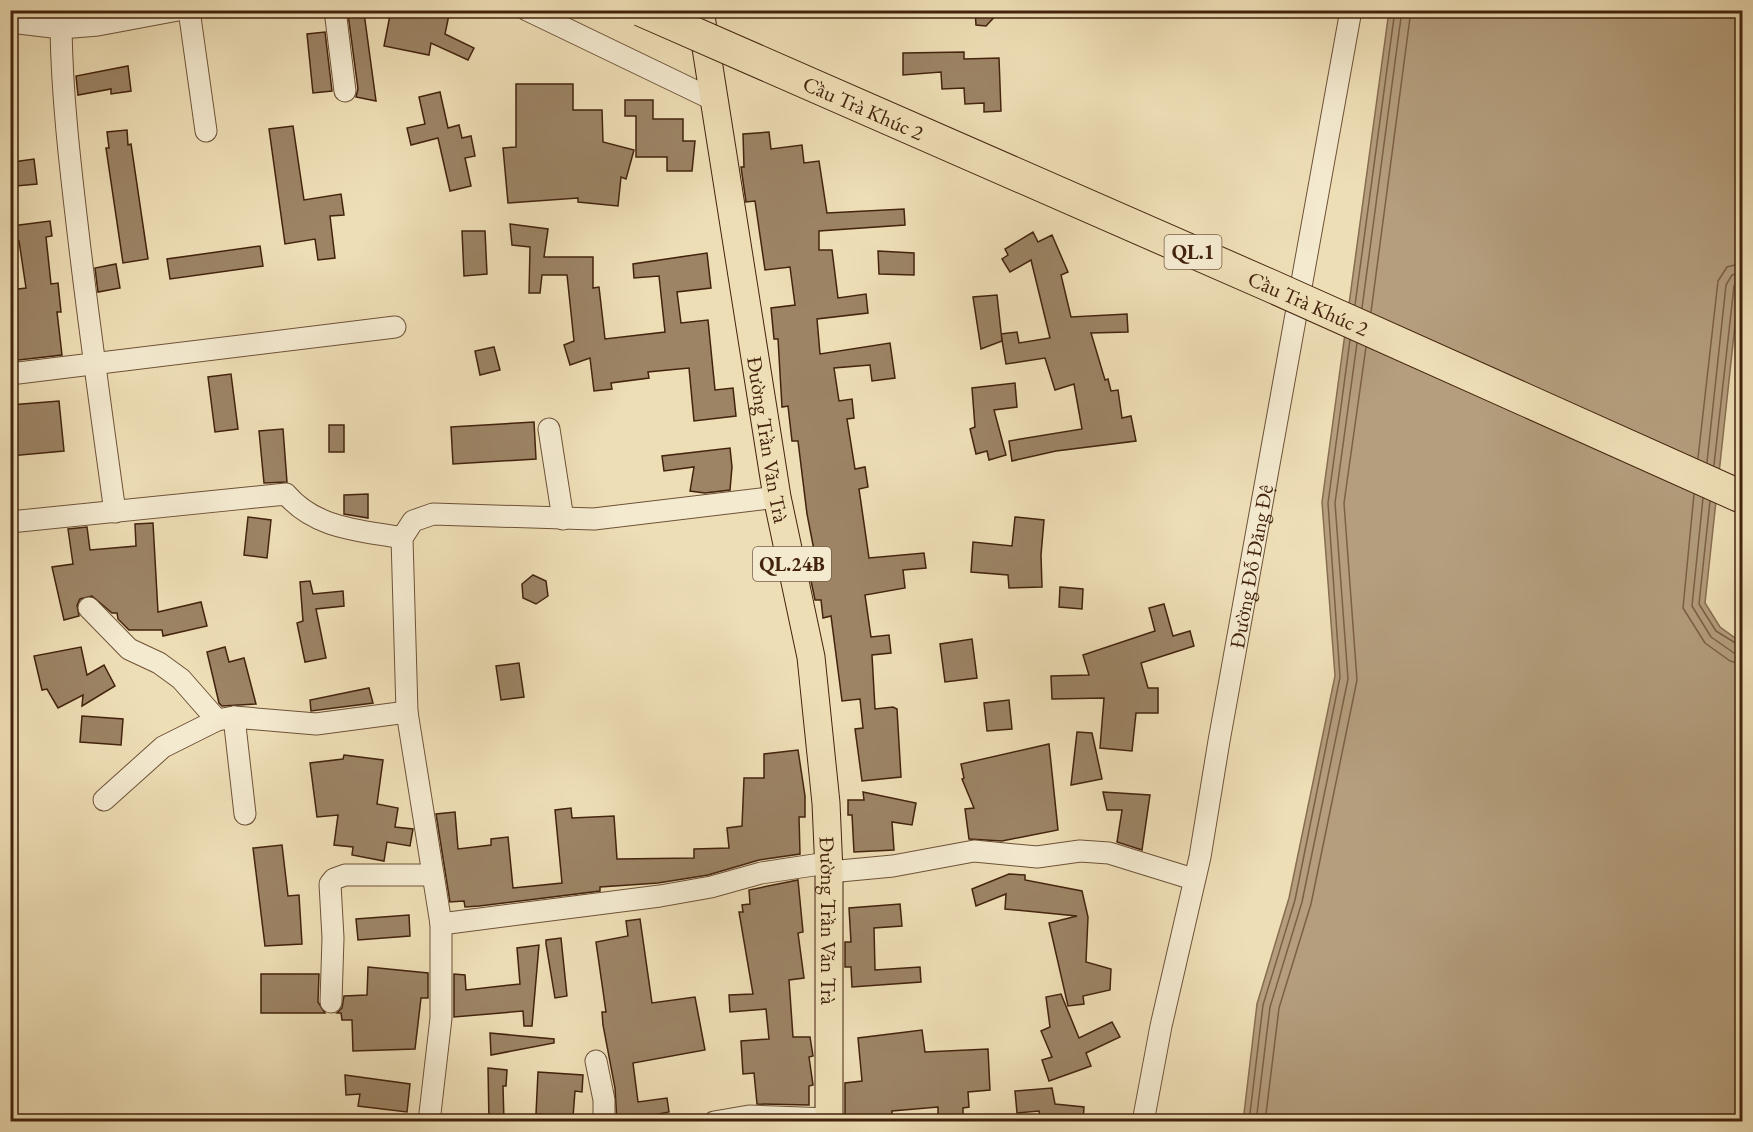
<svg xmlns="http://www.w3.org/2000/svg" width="1753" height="1132" viewBox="0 0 1753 1132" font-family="'EB Garamond',serif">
  <rect width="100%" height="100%" fill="#eedeb6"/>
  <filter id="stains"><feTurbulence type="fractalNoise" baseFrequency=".00333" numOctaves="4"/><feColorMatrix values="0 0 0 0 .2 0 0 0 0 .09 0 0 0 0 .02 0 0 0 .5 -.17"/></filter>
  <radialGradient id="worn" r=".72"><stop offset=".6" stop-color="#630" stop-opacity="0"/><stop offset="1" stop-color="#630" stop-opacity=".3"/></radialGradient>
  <path fill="#b49e7d" stroke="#876d50" stroke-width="1.5" d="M 1389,11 L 1742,11 L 1742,260 L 1705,603 L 1720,627 L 1742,643 L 1742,1121 L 1243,1122 L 1257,1004 L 1289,898 L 1335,676 L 1322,502 Z"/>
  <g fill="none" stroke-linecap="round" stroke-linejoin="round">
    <g stroke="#7c6045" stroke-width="1.5">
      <path d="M 1355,305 L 1395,10"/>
      <path d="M 1362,308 L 1402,10"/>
      <path d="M 1371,312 L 1411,10"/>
      <path d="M 1698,458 L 1718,281 L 1727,267 L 1742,263"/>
      <path d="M 1707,462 L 1726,285 L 1732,275 L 1742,272"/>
      <path d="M 1714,465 L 1734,286 L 1737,281 L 1742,280"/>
      <path d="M 1694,494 L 1683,608 L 1705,643 L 1730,661 L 1742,664"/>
      <path d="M 1703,498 L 1692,606 L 1711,637 L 1734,653 L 1742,655"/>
      <path d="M 1710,501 L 1699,604 L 1716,631 L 1742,647"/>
      <path d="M 1249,1122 L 1263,1005 L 1295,900 L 1340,677 L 1328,503 L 1350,340"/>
      <path d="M 1256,1122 L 1270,1007 L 1302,902 L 1348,679 L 1335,503 L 1357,343"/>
      <path d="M 1265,1122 L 1279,1008 L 1311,904 L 1357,680 L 1344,503 L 1366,347"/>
    </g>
  </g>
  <g fill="#9c8465" stroke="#43230d" stroke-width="1.5">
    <path d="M 391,10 L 450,10 L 445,34 L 474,48 L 468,60 L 431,43 L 429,55 L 384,46 Z"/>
    <path d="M 975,10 L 1001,10 L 986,26 L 976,25 Z"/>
    <path d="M 364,13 L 376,101 L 356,97 L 358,89 L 348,14 Z"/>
    <path d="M 325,32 L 332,91 L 313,93 L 307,34 Z"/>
    <path d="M 964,52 L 964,59 L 999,58 L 1001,111 L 984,112 L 984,103 L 965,104 L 964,88 L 942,89 L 941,72 L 903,75 L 903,53 Z"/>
    <path d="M 128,66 L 131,91 L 111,94 L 111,89 L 78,95 L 76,76 Z"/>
    <path d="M 516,84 L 573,84 L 573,110 L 602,110 L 603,142 L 634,150 L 626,179 L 621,177 L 618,206 L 578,202 L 578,198 L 508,203 L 503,148 L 516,147 Z"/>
    <path d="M 440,92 L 448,128 L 459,125 L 462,138 L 471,136 L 475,156 L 465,158 L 471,186 L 450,191 L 438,138 L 411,145 L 407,128 L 425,124 L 419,97 Z"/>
    <path d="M 625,100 L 653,100 L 653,119 L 683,119 L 683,141 L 695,141 L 692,171 L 667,171 L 667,157 L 636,157 L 636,116 L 625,116 Z"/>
    <path d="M 293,126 L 304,200 L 341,194 L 344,215 L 330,216 L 335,258 L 318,260 L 315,239 L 285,244 L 269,129 Z"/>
    <path d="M 127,130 L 128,145 L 131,144 L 148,259 L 123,263 L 106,148 L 109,148 L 107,132 Z"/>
    <path d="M 769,132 L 771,149 L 802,145 L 804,163 L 819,161 L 827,213 L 904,209 L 905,225 L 819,231 L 819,250 L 832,250 L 838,298 L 866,294 L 868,313 L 817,319 L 820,354 L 890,343 L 895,378 L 872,381 L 870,365 L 834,368 L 839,401 L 852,399 L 854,418 L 847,419 L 855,469 L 865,467 L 868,487 L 859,489 L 869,558 L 924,553 L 926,568 L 903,570 L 905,588 L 865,595 L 871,637 L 889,635 L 891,653 L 872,655 L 875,709 L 893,707 L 897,709 L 901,777 L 862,781 L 855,729 L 863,728 L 860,699 L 842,701 L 831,616 L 823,618 L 821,600 L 815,600 L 805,552 L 814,550 L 807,514 L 798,441 L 792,441 L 788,406 L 782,407 L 778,339 L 774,339 L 771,308 L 795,305 L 790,267 L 765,270 L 755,201 L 746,202 L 741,167 L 744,167 L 743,134 Z"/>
    <path d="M 34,159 L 37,184 L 16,186 L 13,162 Z"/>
    <path d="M 50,221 L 52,236 L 46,237 L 51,284 L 58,283 L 61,312 L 57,312 L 62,355 L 10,361 L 10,290 L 26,288 L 19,241 L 14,241 L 12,226 Z"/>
    <path d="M 510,224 L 548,229 L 544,257 L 593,257 L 593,288 L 599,287 L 605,339 L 665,332 L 659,276 L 634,278 L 633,264 L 707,253 L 711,288 L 677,292 L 681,323 L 708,320 L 715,390 L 733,388 L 736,416 L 694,421 L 689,368 L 648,372 L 649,378 L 611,383 L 612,389 L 594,391 L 590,358 L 570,365 L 564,345 L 574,341 L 567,275 L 542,275 L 540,293 L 529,293 L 530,247 L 512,245 Z"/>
    <path d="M 462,231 L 485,231 L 487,274 L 464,276 Z"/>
    <path d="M 1033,232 L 1038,242 L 1052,235 L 1068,272 L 1061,275 L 1071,317 L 1127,314 L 1128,332 L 1091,333 L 1105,380 L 1108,379 L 1111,391 L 1118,390 L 1122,418 L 1131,416 L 1136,441 L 1056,451 L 1012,461 L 1009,441 L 1082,429 L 1074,384 L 1055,390 L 1045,358 L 1006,364 L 1001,334 L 1017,332 L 1019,343 L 1050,338 L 1031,260 L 1010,272 L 1002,259 L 1008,255 L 1005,249 Z"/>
    <path d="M 260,246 L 263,266 L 170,279 L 167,259 Z"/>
    <path d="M 878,251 L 914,253 L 914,275 L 879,274 Z"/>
    <path d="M 116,264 L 120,288 L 98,292 L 95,268 Z"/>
    <path d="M 997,295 L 1002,341 L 981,349 L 973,297 Z"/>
    <path d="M 494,347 L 500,370 L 480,375 L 475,351 Z"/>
    <path d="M 231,374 L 238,429 L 215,432 L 208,377 Z"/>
    <path d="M 1015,383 L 1017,407 L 994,410 L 1006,455 L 989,460 L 987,451 L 976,454 L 970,429 L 975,427 L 972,388 Z"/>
    <path d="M 59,401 L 64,451 L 10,456 L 10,405 Z"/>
    <path d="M 534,422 L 536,459 L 453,464 L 451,427 Z"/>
    <rect x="329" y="425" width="15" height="27"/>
    <path d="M 283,429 L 287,482 L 264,483 L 259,431 Z"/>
    <path d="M 730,448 L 732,467 L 730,490 L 705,493 L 690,491 L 694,467 L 664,471 L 662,456 Z"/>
    <path d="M 368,494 L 368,518 L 344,514 L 344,495 Z"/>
    <path d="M 248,517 L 271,520 L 267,558 L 244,555 Z"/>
    <path d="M 1015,517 L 1044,520 L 1041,555 L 1042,587 L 1009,588 L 1008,575 L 971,572 L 973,542 L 1012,546 Z"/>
    <path d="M 153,523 L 158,612 L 201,602 L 207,626 L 163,636 L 162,630 L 129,630 L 118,619 L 117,613 L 112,613 L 92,596 L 80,599 L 77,605 L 79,616 L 64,620 L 52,567 L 73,564 L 68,529 L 87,527 L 90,550 L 136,546 L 135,524 Z"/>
    <path d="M 533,575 L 546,581 L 548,596 L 536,604 L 523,598 L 522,584 Z"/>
    <path d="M 310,581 L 313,594 L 343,591 L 344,606 L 316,609 L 326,658 L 305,662 L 297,623 L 303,621 L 300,582 Z"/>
    <path d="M 1060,587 L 1083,589 L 1082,609 L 1059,607 Z"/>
    <path d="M 1164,604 L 1173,636 L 1190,631 L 1194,646 L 1141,663 L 1148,688 L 1158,688 L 1158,713 L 1136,713 L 1132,751 L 1100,748 L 1104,698 L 1052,699 L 1051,676 L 1089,675 L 1083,655 L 1155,631 L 1149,608 Z"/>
    <path d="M 972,639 L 977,678 L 945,682 L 940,644 Z"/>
    <path d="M 81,647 L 87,675 L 104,665 L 115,686 L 82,706 L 83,695 L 58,708 L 47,689 L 42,690 L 34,656 Z"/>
    <path d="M 225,647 L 229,662 L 244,658 L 256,704 L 222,706 L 219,703 L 207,652 Z"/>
    <path d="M 519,663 L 524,697 L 501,700 L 496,666 Z"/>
    <path d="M 369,688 L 373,703 L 311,711 L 310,700 Z"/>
    <path d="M 1009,700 L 1012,729 L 987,731 L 984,703 Z"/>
    <path d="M 82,716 L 123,719 L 121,745 L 80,742 Z"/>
    <path d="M 1077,732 L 1092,733 L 1102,779 L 1071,785 Z"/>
    <path d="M 1049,744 L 1058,830 L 1002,841 L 969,839 L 965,809 L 974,808 L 962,779 L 964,778 L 961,764 Z"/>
    <path d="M 798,750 L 805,796 L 805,817 L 799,817 L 800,854 L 759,860 L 708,875 L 658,883 L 600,887 L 600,891 L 479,906 L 465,907 L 464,901 L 450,902 L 436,814 L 455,812 L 458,849 L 491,845 L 491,839 L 508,837 L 513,888 L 562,883 L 555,810 L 571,808 L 572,818 L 614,816 L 617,859 L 694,858 L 694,849 L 729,848 L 727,828 L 742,826 L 744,778 L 764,778 L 764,754 Z"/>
    <path d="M 344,755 L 383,760 L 377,804 L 398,808 L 395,827 L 413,829 L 410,846 L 387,842 L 384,861 L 352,855 L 353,847 L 334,845 L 338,815 L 317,817 L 310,763 L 343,759 Z"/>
    <path d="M 863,792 L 916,803 L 912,825 L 892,822 L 894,850 L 854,852 L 852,815 L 848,815 L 848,800 L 864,800 Z"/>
    <path d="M 1103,792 L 1150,795 L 1142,850 L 1117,842 L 1122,810 L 1107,810 Z"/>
    <path d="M 282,845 L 288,896 L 299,895 L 302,944 L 265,946 L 253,848 Z"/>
    <path d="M 1009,874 L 1025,875 L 1025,880 L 1082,891 L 1088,917 L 1086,962 L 1111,969 L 1110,990 L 1083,996 L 1084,1004 L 1068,1006 L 1049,923 L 1077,916 L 1005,909 L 1006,894 L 976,906 L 972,889 Z"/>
    <path d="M 798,880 L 803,932 L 798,933 L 804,978 L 789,980 L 793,1037 L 810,1037 L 813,1056 L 809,1057 L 813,1085 L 809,1086 L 809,1105 L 757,1104 L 754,1073 L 743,1074 L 741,1041 L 769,1039 L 766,1009 L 730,1012 L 729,995 L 753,994 L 739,912 L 743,912 L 742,905 L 750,904 L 749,890 Z"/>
    <path d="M 900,904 L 902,926 L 874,928 L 875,970 L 920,967 L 921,982 L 852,987 L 851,967 L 845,967 L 845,942 L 851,942 L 849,908 Z"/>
    <path d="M 409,915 L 410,936 L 358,940 L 356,919 Z"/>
    <path d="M 640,919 L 652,1003 L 695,997 L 705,1050 L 633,1063 L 638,1102 L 667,1098 L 669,1112 L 653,1115 L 654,1122 L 617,1122 L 615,1088 L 603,1025 L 602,1012 L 606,1012 L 596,942 L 628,936 L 626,921 Z"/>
    <path d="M 561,938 L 567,996 L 555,998 L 546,944 L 546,940 Z"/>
    <path d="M 539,945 L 532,1026 L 524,1026 L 523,1011 L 454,1017 L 454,974 L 465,975 L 466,990 L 520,984 L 517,948 Z"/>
    <path d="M 368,967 L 428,973 L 428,998 L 421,998 L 415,1049 L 353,1051 L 352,1020 L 342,1020 L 341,1013 L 337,1013 L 342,1008 L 344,996 L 367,995 Z"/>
    <path d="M 261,974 L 319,974 L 318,1002 L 325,1013 L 261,1013 Z"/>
    <path d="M 1061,994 L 1079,1038 L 1112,1022 L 1120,1037 L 1086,1053 L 1091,1066 L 1049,1081 L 1042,1060 L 1052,1057 L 1041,1031 L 1050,1027 L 1046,997 Z"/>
    <path d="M 922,1030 L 925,1052 L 988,1049 L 990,1090 L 968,1092 L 969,1107 L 963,1108 L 963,1122 L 938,1122 L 938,1107 L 892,1111 L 892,1122 L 863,1122 L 863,1117 L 845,1118 L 845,1083 L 862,1081 L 858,1038 Z"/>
    <path d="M 490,1033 L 554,1039 L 554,1043 L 491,1055 Z"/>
    <path d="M 488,1068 L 507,1070 L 506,1086 L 503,1086 L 504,1122 L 489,1122 Z"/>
    <path d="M 538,1072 L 583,1075 L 582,1092 L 575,1091 L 573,1117 L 536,1114 Z"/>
    <path d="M 345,1075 L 410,1084 L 407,1112 L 358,1106 L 360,1094 L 346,1095 Z"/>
    <path d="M 1052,1088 L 1055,1104 L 1084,1107 L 1083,1122 L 1058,1119 L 1058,1122 L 1041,1122 L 1039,1111 L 1017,1113 L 1015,1091 Z"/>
  </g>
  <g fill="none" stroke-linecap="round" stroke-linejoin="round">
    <defs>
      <g id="minor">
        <path d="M 189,10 L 206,131"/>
        <path d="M 335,10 L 345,91"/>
        <path d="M 527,10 L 714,100"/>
        <path d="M 10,22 L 61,28 L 98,25 L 178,10"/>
        <path d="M 61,28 C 62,96 70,164 78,232 C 89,326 102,419 115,512"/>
        <path d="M 10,374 L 395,327"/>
        <path d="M 549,429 L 563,519"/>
        <path d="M 10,522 L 286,494 C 316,529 359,530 402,538"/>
        <path d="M 89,608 L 129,649 L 159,663 L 181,679 L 217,720"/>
        <path d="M 234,717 L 245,814"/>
        <path d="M 104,800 L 163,747 L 217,720 L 234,717 L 316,724 L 407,712"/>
        <path d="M 829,872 L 893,866 L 974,851 L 1037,857 L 1080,851 L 1109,853 L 1193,879"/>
        <path d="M 441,924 L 660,896 L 711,887 L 761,873 L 827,863"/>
        <path d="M 331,1002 L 333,938 L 330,884 L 334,879 L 345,875 L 433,875"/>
        <path d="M 596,1061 L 604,1100 L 604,1122"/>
        <path d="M 429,1122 L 441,1018 L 441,924 L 407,712 L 402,538 L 413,521 L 433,514 L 594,519 L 777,497"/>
        <path d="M 714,1122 L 749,1116 L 829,1119"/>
        <path id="s1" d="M 1143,1122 L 1161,1026 L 1200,857 L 1219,741 L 1351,10"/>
      </g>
      <g id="major">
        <path id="s2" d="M 700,10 L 777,497 L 811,657 L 826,803 L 829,872 L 829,1122"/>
      </g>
    </defs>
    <use href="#minor" stroke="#6e5237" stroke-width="23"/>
    <use href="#major" stroke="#43230d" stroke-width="29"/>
    <use href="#minor" stroke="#f4ead0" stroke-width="21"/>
    <use href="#major" stroke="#eedeb6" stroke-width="27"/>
    <defs>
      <g id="highway-bridge">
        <path id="s3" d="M 641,10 L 1271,286 L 1742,497"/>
      </g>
    </defs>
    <use href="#highway-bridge" stroke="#43230d" stroke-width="34" stroke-linecap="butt"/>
    <use href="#highway-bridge" stroke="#eedeb6" stroke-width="32"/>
  </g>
  <g text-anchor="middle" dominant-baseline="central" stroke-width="4.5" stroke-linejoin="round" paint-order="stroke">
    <g fill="#f4ead0" stroke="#785f48" stroke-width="1.5">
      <rect x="1164.5" y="235" width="57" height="34" rx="4.5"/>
      <rect x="753" y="547" width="78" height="34" rx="4.5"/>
    </g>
    <g font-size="20" font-weight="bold" fill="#43230d">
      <text x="1193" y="252">QL.1</text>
      <text x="792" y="564">QL.24B</text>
    </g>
    <g font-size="21" fill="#43230d" stroke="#f4ead0">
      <text stroke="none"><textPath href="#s3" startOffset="243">Cầu Trà Khúc 2</textPath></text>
      <text stroke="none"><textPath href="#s3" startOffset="729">Cầu Trà Khúc 2</textPath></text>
      <text stroke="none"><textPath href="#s2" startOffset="435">Đường Trần Văn Trà</textPath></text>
      <text stroke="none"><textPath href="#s1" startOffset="566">Đường Đỗ Đăng Đệ</textPath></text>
      <text stroke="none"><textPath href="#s2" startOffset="921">Đường Trần Văn Trà</textPath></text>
    </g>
  </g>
  <rect width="1753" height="1132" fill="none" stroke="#eedeb6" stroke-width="36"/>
  <rect x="12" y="12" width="1729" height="1108" fill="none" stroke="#43230d" stroke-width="3"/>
  <rect x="18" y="18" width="1717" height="1096" fill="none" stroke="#43230d" stroke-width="1.5"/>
  <rect width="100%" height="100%" filter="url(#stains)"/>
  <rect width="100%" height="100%" fill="url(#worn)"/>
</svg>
